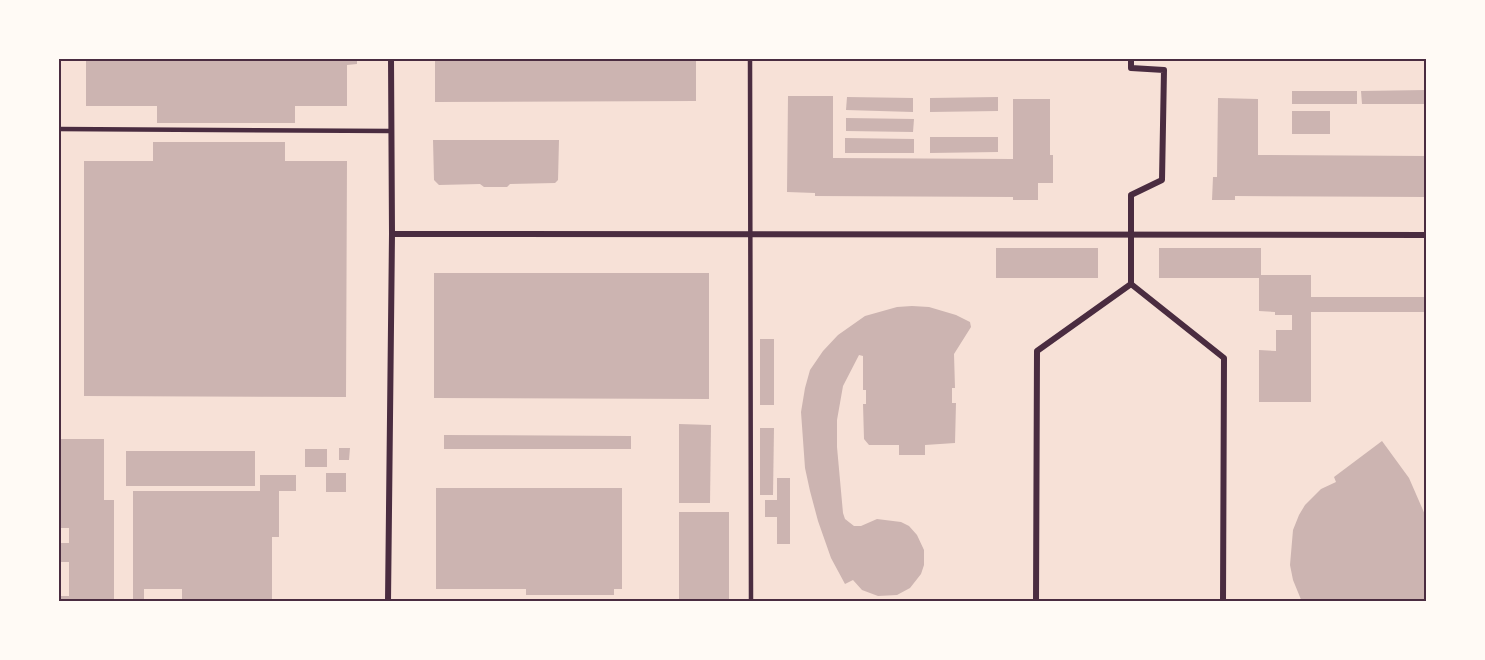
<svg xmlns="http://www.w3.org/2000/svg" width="1485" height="660" viewBox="0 0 1485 660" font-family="Signika,sans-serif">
  <rect width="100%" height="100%" fill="#f7e1d7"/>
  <g fill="#ccb4b1">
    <path d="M 86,58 L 357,58 L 357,64 L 347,65 L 347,106 L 295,106 L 295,123 L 157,123 L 157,106 L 86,106 Z"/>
    <path d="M 435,58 L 696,58 L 696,101 L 435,102 Z"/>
    <path d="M 1426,90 L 1426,104 L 1362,104 L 1361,91 Z"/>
    <rect x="1292" y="91" width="65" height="13"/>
    <path d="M 788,96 L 833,96 L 833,158 L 1013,159 L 1013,99 L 1050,99 L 1050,155 L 1053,155 L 1053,183 L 1038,183 L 1038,200 L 1013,200 L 1013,197 L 815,196 L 815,193 L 787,192 Z"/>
    <path d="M 847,97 L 913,98 L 913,112 L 846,110 Z"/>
    <path d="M 998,97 L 998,111 L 930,112 L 930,98 Z"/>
    <path d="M 1218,98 L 1258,99 L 1258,155 L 1426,156 L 1426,197 L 1235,196 L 1235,200 L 1212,200 L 1213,177 L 1217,177 Z"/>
    <rect x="1292" y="111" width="38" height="23"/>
    <path d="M 846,118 L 914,119 L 913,132 L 846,131 Z"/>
    <path d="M 930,137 L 998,137 L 998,152 L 930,153 Z"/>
    <path d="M 845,138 L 914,139 L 914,153 L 845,153 Z"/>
    <path d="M 433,140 L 559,140 L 558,180 L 555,183 L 510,184 L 507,187 L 484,187 L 480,184 L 439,185 L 434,180 Z"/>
    <path d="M 153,142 L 285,142 L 285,161 L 347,161 L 346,397 L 84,396 L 84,161 L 153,161 Z"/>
    <rect x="996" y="248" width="102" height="30"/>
    <path d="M 1159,248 L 1261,248 L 1261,275 L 1311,275 L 1311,297 L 1426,297 L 1426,312 L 1311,312 L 1311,402 L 1259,402 L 1259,350 L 1276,351 L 1276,330 L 1292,330 L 1292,315 L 1275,315 L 1275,312 L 1259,311 L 1259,278 L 1159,278 Z"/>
    <path d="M 434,273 L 709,273 L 709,399 L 434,398 Z"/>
    <path d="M 912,306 L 929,307 L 956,315 L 970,322 L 971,327 L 954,354 L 955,388 L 952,388 L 952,403 L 956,403 L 955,443 L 925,445 L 925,455 L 899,455 L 899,445 L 869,445 L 864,439 L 863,404 L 866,404 L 866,390 L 863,390 L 863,356 L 859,355 L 843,386 L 837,420 L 837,447 L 843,513 L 845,519 L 854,526 L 861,526 L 877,519 L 901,522 L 909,526 L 917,535 L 924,550 L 924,565 L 921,574 L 910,588 L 897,595 L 878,596 L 862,590 L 853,580 L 845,584 L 831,558 L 818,521 L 810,491 L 805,468 L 801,412 L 805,388 L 810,370 L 823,351 L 838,335 L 865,316 L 897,307 Z"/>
    <rect x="760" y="339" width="14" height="66"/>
    <path d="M 679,424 L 711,425 L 710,503 L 679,503 Z"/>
    <path d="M 760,428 L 774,428 L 773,495 L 760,495 Z"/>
    <path d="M 444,435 L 631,436 L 631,449 L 444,449 Z"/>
    <path d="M 58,439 L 104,439 L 104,500 L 114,500 L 114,602 L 58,602 L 58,596 L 69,596 L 69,562 L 58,562 L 58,543 L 69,543 L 69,528 L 58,528 Z"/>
    <path d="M 1382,441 L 1409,478 L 1426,517 L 1426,602 L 1302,602 L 1293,580 L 1290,565 L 1293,530 L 1299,515 L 1305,505 L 1321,489 L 1336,482 L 1334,477 Z"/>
    <path d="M 339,448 L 350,448 L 349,460 L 339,460 Z"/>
    <rect x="305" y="449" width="22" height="18"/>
    <rect x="126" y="451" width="129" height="35"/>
    <rect x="326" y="473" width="20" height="19"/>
    <path d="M 260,475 L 296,475 L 296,491 L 279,491 L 279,537 L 272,537 L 272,602 L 182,602 L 182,589 L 144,589 L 144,600 L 133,600 L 133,491 L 260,491 Z"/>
    <path d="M 777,478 L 790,478 L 790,544 L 777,544 L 777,517 L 765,517 L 765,500 L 777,500 Z"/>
    <path d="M 436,488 L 622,488 L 622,589 L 614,589 L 614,595 L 526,595 L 526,589 L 436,589 Z"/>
    <rect x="679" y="512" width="50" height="90"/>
    <rect x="762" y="599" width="25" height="3"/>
  </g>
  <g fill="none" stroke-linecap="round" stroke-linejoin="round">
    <g stroke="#4a2c40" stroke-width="4.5">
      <path d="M 750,58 L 751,602"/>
      <path d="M 58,129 L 391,131"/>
    </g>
    <g stroke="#4a2c40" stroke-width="6">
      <path d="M 1131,58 L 1131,68 L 1164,70 L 1162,180 L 1131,195 L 1131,284 L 1224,358 L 1223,602"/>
      <path d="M 392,234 L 1426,235"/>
      <path d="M 388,602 L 392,234 L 391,58"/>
      <path d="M 1036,602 L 1037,351 L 1131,284"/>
    </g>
  </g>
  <rect width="1485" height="660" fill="none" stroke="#fffaf5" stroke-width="120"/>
  <rect x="60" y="60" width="1365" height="540" fill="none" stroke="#4a2c40" stroke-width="2"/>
</svg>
